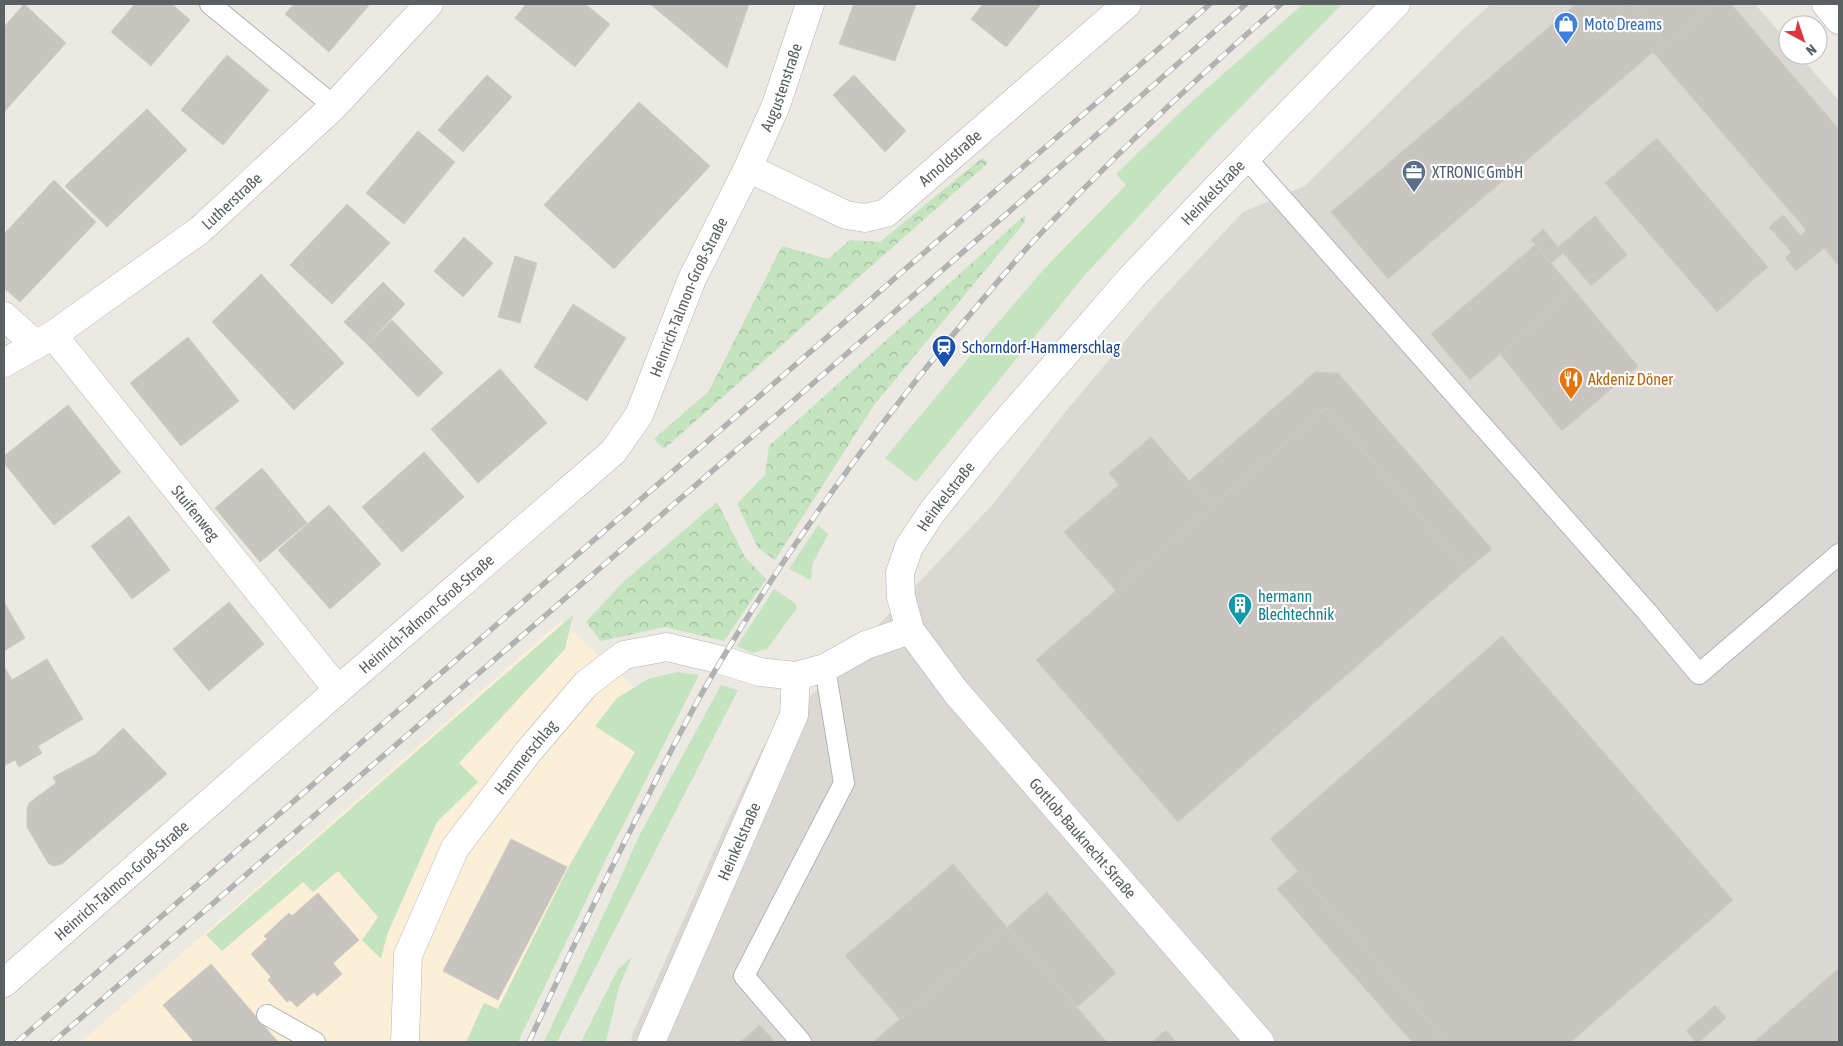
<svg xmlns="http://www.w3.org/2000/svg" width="1843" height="1046" viewBox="0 0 1843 1046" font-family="'Asap Condensed',sans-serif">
  <defs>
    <pattern id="forest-crowns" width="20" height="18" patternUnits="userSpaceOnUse" patternTransform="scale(1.25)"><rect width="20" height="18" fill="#c4e3bf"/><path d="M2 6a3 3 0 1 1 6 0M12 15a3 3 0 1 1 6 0" fill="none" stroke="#a2bb9f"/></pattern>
  </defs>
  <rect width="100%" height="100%" fill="#ece9e2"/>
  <path fill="#fcefd8" d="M 561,621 L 670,721 L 513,1042 L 81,1042 Z"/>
  <path fill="#dbd8d4" d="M 1491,4 L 1755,4 L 1788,42 L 1788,55 L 1799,55 L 1839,101 L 1839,1042 L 631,1042 L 632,1035 L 728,820 L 763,747 L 994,503 L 1066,411 L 1151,310 L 1243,212 L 1305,186 L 1464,28 Z"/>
  <g fill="#c4e3bf">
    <path d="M 1303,4 L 1342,4 L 1215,133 L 1084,276 L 916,482 L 885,458 L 996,325 L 1046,267 L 1126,185 L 1116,174 L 1188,105 Z"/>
    <path d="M 818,525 L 828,534 L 812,565 L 811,580 L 789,569 Z"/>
    <path d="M 774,589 L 795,603 L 797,608 L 767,649 L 752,653 L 737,646 Z"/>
    <path d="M 573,615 L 565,649 L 459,763 L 478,782 L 437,822 L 387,935 L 381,959 L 362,940 L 378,917 L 338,871 L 313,892 L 303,882 L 222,951 L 206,935 Z"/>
    <path d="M 677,672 L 699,675 L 607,857 L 518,1042 L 466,1042 L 484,1003 L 498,1009 L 569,866 L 635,752 L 595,726 L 617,698 L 648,679 Z"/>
    <path d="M 721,685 L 738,690 L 557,1042 L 544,1042 L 617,886 L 639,836 Z"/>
    <path d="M 632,957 L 619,987 L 606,1042 L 581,1042 L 618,969 Z"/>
  </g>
  <g fill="url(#forest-crowns)">
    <path d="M 982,158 L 988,163 L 664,449 L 654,439 L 709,391 L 782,246 L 828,259 L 850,240 L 880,242 Z"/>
    <path d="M 1025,215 L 1025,222 L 874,405 L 775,560 L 758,548 L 737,504 L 765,475 L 769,446 Z"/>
    <path d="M 717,502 L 745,557 L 766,579 L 724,641 L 665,627 L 601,641 L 586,622 L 622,583 Z"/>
  </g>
  <g fill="#c8c4bf" stroke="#d1cac1">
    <path d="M 24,4 L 66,43 L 4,112 L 4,27 Z"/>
    <path d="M 135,4 L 172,4 L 190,20 L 151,66 L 111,32 Z"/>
    <path d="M 294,4 L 370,4 L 329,52 L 285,14 Z"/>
    <path d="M 526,4 L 585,4 L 610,24 L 575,67 L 515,18 Z"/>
    <path d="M 650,4 L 749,4 L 727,68 Z"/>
    <path d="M 854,4 L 916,4 L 895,61 L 839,44 Z"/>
    <path d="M 983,4 L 1041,4 L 1006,47 L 971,19 Z"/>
    <path d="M 1576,4 L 1631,4 L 1665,42 L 1388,279 L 1331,212 Z"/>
    <path d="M 1631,4 L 1714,4 L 1667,45 Z"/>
    <path d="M 1714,4 L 1731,4 L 1839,129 L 1839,266 L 1824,248 L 1796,271 L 1785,258 L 1791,252 L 1769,227 L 1783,215 L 1801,236 L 1806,230 L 1653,52 L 1665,42 L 1667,45 Z"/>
    <path d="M 227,55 L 269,90 L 223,145 L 181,110 Z"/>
    <path d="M 487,75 L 512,97 L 463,152 L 438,130 Z"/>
    <path d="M 854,75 L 906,131 L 885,152 L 833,95 Z"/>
    <path d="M 639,102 L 710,166 L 614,269 L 544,205 Z"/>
    <path d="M 147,109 L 187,150 L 107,227 L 65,186 Z"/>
    <path d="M 418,131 L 455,162 L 404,224 L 366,193 Z"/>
    <path d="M 1657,138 L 1768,267 L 1717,312 L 1605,183 Z"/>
    <path d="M 54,180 L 96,222 L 20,302 L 4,288 L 4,234 Z"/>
    <path d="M 347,204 L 390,243 L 332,304 L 290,265 Z"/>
    <path d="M 1595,216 L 1627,255 L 1591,286 L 1558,247 Z"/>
    <path d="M 1543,229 L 1563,253 L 1551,263 L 1531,240 Z"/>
    <path d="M 464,237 L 493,263 L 463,297 L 434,271 Z"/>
    <path d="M 1535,245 L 1574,290 L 1470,380 L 1431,334 Z"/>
    <path d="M 515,256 L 537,263 L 520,323 L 498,317 Z"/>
    <path d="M 261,274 L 344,363 L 294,410 L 212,322 Z"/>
    <path d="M 383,282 L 405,304 L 367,344 L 344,322 Z"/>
    <path d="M 1574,290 L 1638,366 L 1562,431 L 1500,354 Z"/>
    <path d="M 573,304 L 626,338 L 587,401 L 534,367 Z"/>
    <path d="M 392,320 L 443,373 L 418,397 L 367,344 Z"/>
    <path d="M 188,337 L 239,401 L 181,446 L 130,383 Z"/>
    <path d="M 500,369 L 547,423 L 478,483 L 431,429 Z"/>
    <path d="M 1315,372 L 1338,373 L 1492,549 L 1467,570 L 1326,408 L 1212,507 L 1189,481 Z"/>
    <path d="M 68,405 L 121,472 L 54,525 L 4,463 L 4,456 Z"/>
    <path d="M 1326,408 L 1467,570 L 1178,822 L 1036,660 Z"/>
    <path d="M 1151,437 L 1212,507 L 1116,591 L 1064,532 L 1119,485 L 1109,473 Z"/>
    <path d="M 424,452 L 464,497 L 402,552 L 362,507 Z"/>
    <path d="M 262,468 L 307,523 L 260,562 L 215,508 Z"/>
    <path d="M 329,505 L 381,564 L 330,609 L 278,550 Z"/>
    <path d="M 129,516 L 170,570 L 132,599 L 91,546 Z"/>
    <path d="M 4,602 L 25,638 L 4,651 Z"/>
    <path d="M 229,602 L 264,644 L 209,691 L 173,649 Z"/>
    <path d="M 1502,636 L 1733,900 L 1571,1042 L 1447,1042 L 1270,839 Z"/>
    <path d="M 47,659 L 83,719 L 38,746 L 42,753 L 19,767 L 15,760 L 4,766 L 4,669 L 5,668 L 12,680 Z"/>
    <path d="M 123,728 L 167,774 L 62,864 L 53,866 L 48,863 L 27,827 L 27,810 L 29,803 L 56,783 L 53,777 L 96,754 Z"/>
    <path d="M 511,839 L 567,867 L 498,1000 L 443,971 Z"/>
    <path d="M 953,864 L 1007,927 L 900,1019 L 845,956 Z"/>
    <path d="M 1298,871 L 1447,1042 L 1412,1042 L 1277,889 Z"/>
    <path d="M 1047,892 L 1116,973 L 1077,1007 L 1007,927 Z"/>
    <path d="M 318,893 L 359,940 L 333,963 L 342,974 L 317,996 L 314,992 L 297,1007 L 290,1000 L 287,1002 L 268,980 L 271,977 L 251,954 L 267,939 L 264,936 L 289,913 L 292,916 Z"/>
    <path d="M 1007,927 L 1107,1042 L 873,1042 L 900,1019 Z"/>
    <path d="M 211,964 L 278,1042 L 194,1042 L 163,1005 Z"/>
    <path d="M 1839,968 L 1839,1042 L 1754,1042 Z"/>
    <path d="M 1715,1005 L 1726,1018 L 1699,1042 L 1696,1042 L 1686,1031 Z"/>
    <path d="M 760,1025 L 775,1042 L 740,1042 Z"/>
    <path d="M 1166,1030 L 1176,1042 L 1152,1042 Z"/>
  </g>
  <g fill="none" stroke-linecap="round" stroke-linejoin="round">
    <defs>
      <g id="lane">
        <path d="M 210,4 L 334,106"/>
        <path d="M 1246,158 L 1647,612 L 1699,674 L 1839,554"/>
        <path d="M 267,1015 L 315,1042"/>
        <path d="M 801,1042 L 744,976 L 844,783 L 825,668"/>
      </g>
      <g id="street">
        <path id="s1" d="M 748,168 L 846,215 L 865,218 L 886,213 L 1127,4"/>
        <path d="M 4,316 L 35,344"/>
        <path id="s2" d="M 53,335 L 338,690"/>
        <path id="s3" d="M 4,363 L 53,335 L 200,230 L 334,106 L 429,4"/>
        <path id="s4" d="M 4,983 L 338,690 L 613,452 L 639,415 L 692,279 L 748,168 L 776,105 L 810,4"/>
        <path id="s5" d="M 405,1042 L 408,955 L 455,848 L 528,752 L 586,684 L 624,655 L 667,647 L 721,660 L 760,672 L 796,676 L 825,668 L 866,645 L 910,630"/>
        <path id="s6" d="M 651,1042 L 794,715 L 796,676"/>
      </g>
      <g id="secondary">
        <path d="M 1826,4 L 1839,20"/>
        <path id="s7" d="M 1260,1042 L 956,692 L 910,630 L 901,597 L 900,573 L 909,547 L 932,512 L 984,447 L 1132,277 L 1200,205 L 1396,4"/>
      </g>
    </defs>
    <use href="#lane" stroke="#b0b4b7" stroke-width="22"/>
    <use href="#street" stroke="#b0b4b7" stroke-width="29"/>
    <use href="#secondary" stroke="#afb3b7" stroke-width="29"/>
    <use href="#lane" stroke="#fff" stroke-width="20"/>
    <use href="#street" stroke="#fff" stroke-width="28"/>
    <use href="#secondary" stroke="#fff" stroke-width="28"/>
    <defs>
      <g id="rail">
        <path d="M 17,1042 L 1210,4"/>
        <path d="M 53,1042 L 786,407 L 1246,4"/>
        <path d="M 529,1042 C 567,959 606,877 648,796 C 671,750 695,703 722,659 C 790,545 868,438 952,336 C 977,306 1002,276 1028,247 C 1108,161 1193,81 1281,4"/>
      </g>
    </defs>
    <use href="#rail" stroke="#b1b2b2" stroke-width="5.5"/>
    <use href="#rail" stroke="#fff" stroke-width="4" stroke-dasharray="11" stroke-linecap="butt"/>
  </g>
  <defs>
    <symbol id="shop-pin" viewBox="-11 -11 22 30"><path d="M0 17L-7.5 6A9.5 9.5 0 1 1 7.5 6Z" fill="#3f7fe0" stroke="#fff"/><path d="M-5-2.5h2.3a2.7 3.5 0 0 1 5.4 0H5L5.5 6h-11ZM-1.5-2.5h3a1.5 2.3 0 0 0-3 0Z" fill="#fff"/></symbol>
    <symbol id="office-pin" viewBox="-11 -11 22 30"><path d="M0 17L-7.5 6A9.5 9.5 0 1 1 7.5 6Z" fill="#5c6f8a" stroke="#fff"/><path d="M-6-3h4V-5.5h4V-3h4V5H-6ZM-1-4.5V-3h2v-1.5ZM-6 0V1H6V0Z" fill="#fff"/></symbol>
    <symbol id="station-pin" viewBox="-11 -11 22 30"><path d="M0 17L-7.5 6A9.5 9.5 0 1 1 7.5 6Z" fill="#1a4fb4" stroke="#fff"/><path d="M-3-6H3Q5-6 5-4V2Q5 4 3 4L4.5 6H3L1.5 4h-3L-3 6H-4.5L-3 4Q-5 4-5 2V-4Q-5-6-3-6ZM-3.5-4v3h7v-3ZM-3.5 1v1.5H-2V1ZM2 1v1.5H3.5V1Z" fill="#fff"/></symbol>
    <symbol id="restaurant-pin" viewBox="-11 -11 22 30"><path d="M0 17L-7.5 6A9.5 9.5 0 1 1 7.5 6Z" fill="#e8710a" stroke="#fff"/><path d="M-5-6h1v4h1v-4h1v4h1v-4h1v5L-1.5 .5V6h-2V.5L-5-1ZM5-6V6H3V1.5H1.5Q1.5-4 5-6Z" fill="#fff"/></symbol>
    <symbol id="building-pin" viewBox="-11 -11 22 30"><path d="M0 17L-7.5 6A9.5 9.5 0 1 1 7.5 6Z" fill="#0f9aa8" stroke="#fff"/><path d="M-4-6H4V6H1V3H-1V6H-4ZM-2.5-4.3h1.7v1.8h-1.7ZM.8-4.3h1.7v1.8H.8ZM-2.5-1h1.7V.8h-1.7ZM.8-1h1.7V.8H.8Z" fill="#fff"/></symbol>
  </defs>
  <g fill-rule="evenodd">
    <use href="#shop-pin" x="1552" y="10" width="28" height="38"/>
    <use href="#office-pin" x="1400" y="158" width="28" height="38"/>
    <use href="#station-pin" x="930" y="333" width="28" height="38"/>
    <use href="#restaurant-pin" x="1557" y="365" width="28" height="38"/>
    <use href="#building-pin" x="1226" y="591" width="28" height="38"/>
  </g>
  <g text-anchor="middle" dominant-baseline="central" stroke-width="4.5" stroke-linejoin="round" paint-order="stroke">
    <g font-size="16" fill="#366cbe" stroke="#fff" text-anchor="start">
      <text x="1584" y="24">Moto Dreams</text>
    </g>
    <g font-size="16" fill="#5a5f62" stroke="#fff">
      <text stroke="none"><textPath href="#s4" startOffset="1211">Augustenstraße</textPath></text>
      <text stroke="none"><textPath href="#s1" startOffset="234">Arnoldstraße</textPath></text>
      <text stroke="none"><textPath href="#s7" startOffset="1094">Heinkelstraße</textPath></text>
      <text stroke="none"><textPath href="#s3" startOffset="280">Lutherstraße</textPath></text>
      <text stroke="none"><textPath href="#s4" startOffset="981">Heinrich-Talmon-Groß-Straße</textPath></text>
      <text stroke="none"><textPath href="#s7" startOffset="689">Heinkelstraße</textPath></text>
      <text stroke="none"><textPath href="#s2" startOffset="228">Stuifenweg</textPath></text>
      <text stroke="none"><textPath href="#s4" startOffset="561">Heinrich-Talmon-Groß-Straße</textPath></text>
      <text stroke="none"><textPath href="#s5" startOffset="319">Hammerschlag</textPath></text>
      <text transform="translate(1083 838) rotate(49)">Gottlob-Bauknecht-Straße</text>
      <text stroke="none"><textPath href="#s6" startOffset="219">Heinkelstraße</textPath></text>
      <text stroke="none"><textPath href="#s4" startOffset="156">Heinrich-Talmon-Groß-Straße</textPath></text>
    </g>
    <g font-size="16" fill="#4e5e75" stroke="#fff" text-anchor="start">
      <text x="1432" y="172">XTRONIC GmbH</text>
    </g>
    <g font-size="16" fill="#164399" stroke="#fff" text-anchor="start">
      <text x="962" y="347">Schorndorf-Hammerschlag</text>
    </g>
    <g font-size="16" fill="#c56008" stroke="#fff" text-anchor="start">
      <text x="1588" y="379">Akdeniz Döner</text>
    </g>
    <g font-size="16" fill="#0d838f" stroke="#fff" text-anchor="start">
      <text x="1258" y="596">hermann<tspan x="1258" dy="18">Blechtechnik</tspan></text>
    </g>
  </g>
  <rect width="1843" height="1046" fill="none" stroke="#5a5f62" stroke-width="10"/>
  <g transform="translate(1803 40) rotate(140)"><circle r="24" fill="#ffffff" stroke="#bdbfc0"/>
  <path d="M0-4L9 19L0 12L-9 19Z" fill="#e0353d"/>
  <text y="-8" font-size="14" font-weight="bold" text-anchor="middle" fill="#5a5f62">N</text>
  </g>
</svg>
